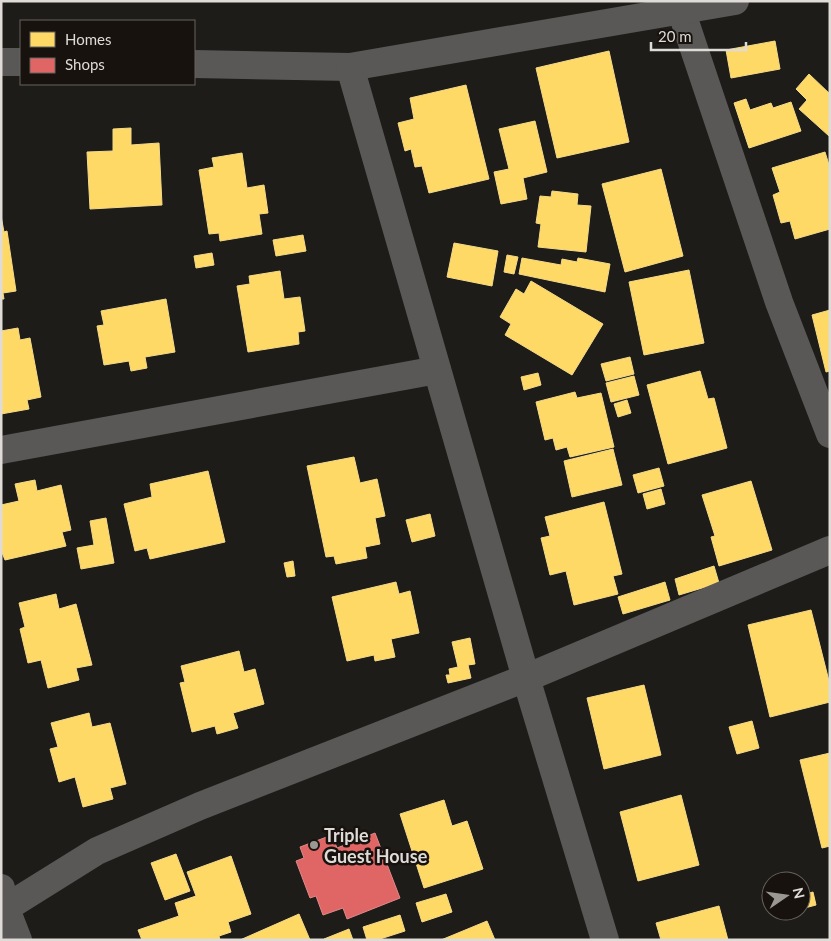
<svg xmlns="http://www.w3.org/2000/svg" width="831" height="941" viewBox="0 0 831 941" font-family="Lato,sans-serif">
  <rect width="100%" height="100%" fill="#1e1c19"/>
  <g fill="#ffd966" stroke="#f5da88">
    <path d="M 775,41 L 780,69 L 731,78 L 726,50 Z"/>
    <path d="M 609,51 L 629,142 L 557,158 L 536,68 Z"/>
    <path d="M 809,74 L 830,94 L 829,136 L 799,109 L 807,100 L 796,89 Z"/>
    <path d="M 466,85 L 489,179 L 429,193 L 422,166 L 415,167 L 411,149 L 405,151 L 398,123 L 414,119 L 410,98 Z"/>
    <path d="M 746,99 L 750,110 L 771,103 L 773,108 L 791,102 L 801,131 L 749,148 L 734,103 Z"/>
    <path d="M 535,121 L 547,172 L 523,178 L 527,199 L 501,204 L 494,172 L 509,169 L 499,129 Z"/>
    <path d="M 131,128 L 131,145 L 159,143 L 162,205 L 90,209 L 87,152 L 113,151 L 113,129 Z"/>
    <path d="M 825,152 L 830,168 L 830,229 L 795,239 L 790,221 L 781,223 L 773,195 L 780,192 L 772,168 Z"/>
    <path d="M 242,153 L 247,188 L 264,185 L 268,213 L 259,214 L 262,234 L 220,241 L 219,233 L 209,234 L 199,170 L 214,167 L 212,158 Z"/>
    <path d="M 661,169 L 683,256 L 625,272 L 602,184 Z"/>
    <path d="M 552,191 L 578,194 L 577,205 L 591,206 L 586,252 L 538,247 L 541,224 L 536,223 L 540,196 L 551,197 Z"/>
    <path d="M 1,216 L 4,232 L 7,231 L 16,291 L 3,293 L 4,299 L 1,299 Z"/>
    <path d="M 303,235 L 306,251 L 276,256 L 273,240 Z"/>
    <path d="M 454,243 L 498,251 L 492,286 L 447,277 Z"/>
    <path d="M 212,253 L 214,265 L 196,268 L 194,256 Z"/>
    <path d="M 507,255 L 518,257 L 514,274 L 504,272 Z"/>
    <path d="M 522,258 L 561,265 L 562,259 L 577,262 L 578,258 L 610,264 L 605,292 L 519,274 Z"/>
    <path d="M 689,270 L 704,343 L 644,355 L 629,282 Z"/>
    <path d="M 280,271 L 284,299 L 300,297 L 305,331 L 298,332 L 299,344 L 248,352 L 237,286 L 250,284 L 249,276 Z"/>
    <path d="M 531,281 L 603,324 L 572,375 L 505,335 L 511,324 L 500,317 L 516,289 L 524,294 Z"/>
    <path d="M 166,299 L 175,352 L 145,357 L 147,368 L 131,371 L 129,361 L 104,365 L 97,326 L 104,325 L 101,311 Z"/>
    <path d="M 830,310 L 830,371 L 826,372 L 812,315 Z"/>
    <path d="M 18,328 L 20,340 L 30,338 L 41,397 L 27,400 L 29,409 L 1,414 L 1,331 Z"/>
    <path d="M 630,357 L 634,374 L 606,381 L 601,364 Z"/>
    <path d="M 700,371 L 708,399 L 714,398 L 727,448 L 668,464 L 647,385 Z"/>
    <path d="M 538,373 L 541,385 L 524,390 L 521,377 Z"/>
    <path d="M 634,376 L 639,395 L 611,402 L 606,383 Z"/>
    <path d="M 575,392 L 577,398 L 601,393 L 614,447 L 570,457 L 567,447 L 556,450 L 553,438 L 545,440 L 536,402 Z"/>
    <path d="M 627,400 L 631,413 L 618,417 L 614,404 Z"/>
    <path d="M 613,449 L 622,485 L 572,497 L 564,461 Z"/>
    <path d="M 354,457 L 360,483 L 377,479 L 385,516 L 375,518 L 380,544 L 365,547 L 367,558 L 336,564 L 334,556 L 326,557 L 307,466 Z"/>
    <path d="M 659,468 L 664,486 L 638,493 L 633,475 Z"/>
    <path d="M 208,471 L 225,542 L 150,559 L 147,548 L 135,551 L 124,504 L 152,497 L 150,484 Z"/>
    <path d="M 35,480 L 37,491 L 61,485 L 71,530 L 62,532 L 66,546 L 5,560 L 1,550 L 1,505 L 19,501 L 15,484 Z"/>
    <path d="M 751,481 L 772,550 L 719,566 L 711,537 L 715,536 L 702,495 Z"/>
    <path d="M 661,489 L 665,504 L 647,509 L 643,494 Z"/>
    <path d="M 604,502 L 622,574 L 613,576 L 618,594 L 574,605 L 566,571 L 550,575 L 541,538 L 550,536 L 545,517 Z"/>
    <path d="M 430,514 L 435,536 L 412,542 L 406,520 Z"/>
    <path d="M 106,518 L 114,563 L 81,569 L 77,548 L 94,545 L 90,521 Z"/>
    <path d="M 293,561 L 295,576 L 287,577 L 284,563 Z"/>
    <path d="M 714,566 L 719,583 L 679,595 L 675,579 Z"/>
    <path d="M 396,582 L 399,594 L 410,591 L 419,633 L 391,639 L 395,657 L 375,661 L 374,655 L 347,661 L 332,597 Z"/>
    <path d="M 665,582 L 670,600 L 623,614 L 618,597 Z"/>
    <path d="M 56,594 L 59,609 L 76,604 L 92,665 L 76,668 L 79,680 L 48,688 L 41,660 L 28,663 L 20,629 L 25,627 L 19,603 Z"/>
    <path d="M 811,610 L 830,685 L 830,702 L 770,717 L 748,625 Z"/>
    <path d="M 470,638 L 475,664 L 468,665 L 471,678 L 448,683 L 446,675 L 450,675 L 449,669 L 458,667 L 452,642 Z"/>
    <path d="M 239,651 L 244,672 L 255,669 L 264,704 L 233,713 L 238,728 L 217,734 L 215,726 L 192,732 L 180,683 L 185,682 L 181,666 Z"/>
    <path d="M 644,685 L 661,755 L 604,769 L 587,698 Z"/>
    <path d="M 89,713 L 92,727 L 110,723 L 126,784 L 110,788 L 113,799 L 83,807 L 75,777 L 59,782 L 50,749 L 58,747 L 51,723 Z"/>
    <path d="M 752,721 L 759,748 L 737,754 L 729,727 Z"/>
    <path d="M 830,753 L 830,846 L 822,848 L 800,760 Z"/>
    <path d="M 681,795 L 699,865 L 638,881 L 620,812 Z"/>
    <path d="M 444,800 L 452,826 L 467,821 L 483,869 L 424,888 L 400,814 Z"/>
    <path d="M 176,854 L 190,891 L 165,900 L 151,863 Z"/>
    <path d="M 231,856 L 251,914 L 228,922 L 231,932 L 219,936 L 220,940 L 142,940 L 138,930 L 179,916 L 175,903 L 196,896 L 187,872 Z"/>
    <path d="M 813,892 L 816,905 L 801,909 L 801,895 Z"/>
    <path d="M 446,894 L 452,912 L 422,922 L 416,903 Z"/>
    <path d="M 719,906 L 728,940 L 661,940 L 656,923 Z"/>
    <path d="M 299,914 L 310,940 L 240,940 Z"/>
    <path d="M 400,915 L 405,931 L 377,940 L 367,940 L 363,927 Z"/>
    <path d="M 487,921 L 495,940 L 441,940 Z"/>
    <path d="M 349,929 L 353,940 L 324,940 L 324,939 Z"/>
  </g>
  <path fill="#e06666" stroke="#e08988" d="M 375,833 L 400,898 L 347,919 L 343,908 L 323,915 L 316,896 L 310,898 L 296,861 L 304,858 L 300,847 L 332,835 L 337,848 Z"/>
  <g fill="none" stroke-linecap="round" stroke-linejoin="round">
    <g stroke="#595857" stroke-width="28">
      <path d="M 678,1 L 779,302 L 830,434"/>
      <path d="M 1,62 L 21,62"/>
      <path d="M 194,64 L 350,67 L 735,1"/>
      <path d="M 350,67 L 526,678 L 605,940"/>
      <path d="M 1,450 L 437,370"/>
      <path d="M 1,888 L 6,909 L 18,940"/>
      <path d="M 1,911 L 97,851 L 200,806 L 526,678 L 830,550"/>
    </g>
  </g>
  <circle fill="#9b9894" stroke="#17120d" stroke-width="2" cx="314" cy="845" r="5"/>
  <g text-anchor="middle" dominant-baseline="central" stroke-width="5" stroke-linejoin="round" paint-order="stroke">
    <g font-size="18" font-weight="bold" fill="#dfdbd7" stroke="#17120d" text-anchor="start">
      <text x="324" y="835">Triple<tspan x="324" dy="21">Guest House</tspan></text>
    </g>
  </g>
  <rect width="831" height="941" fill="none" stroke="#dfdbd7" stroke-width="5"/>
  <rect x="20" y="20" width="175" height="65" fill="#17120d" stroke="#67625e"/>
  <rect x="30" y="32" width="25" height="15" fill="#ffd966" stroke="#67625e"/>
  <text x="65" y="45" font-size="15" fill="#dfdbd7">Homes</text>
  <rect x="30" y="58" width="25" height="15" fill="#e06666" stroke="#67625e"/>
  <text x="65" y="70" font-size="15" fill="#dfdbd7">Shops</text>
  <g transform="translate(786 896) rotate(77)"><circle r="24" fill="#17120d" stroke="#67625e"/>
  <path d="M0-4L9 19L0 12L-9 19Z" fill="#9b9894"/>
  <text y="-8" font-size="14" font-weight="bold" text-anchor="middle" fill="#dfdbd7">N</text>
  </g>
  <path d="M651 42v8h95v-8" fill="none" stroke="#dfdbd7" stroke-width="2.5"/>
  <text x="658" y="42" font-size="15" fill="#dfdbd7" stroke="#17120d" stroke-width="4" paint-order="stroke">20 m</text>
</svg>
